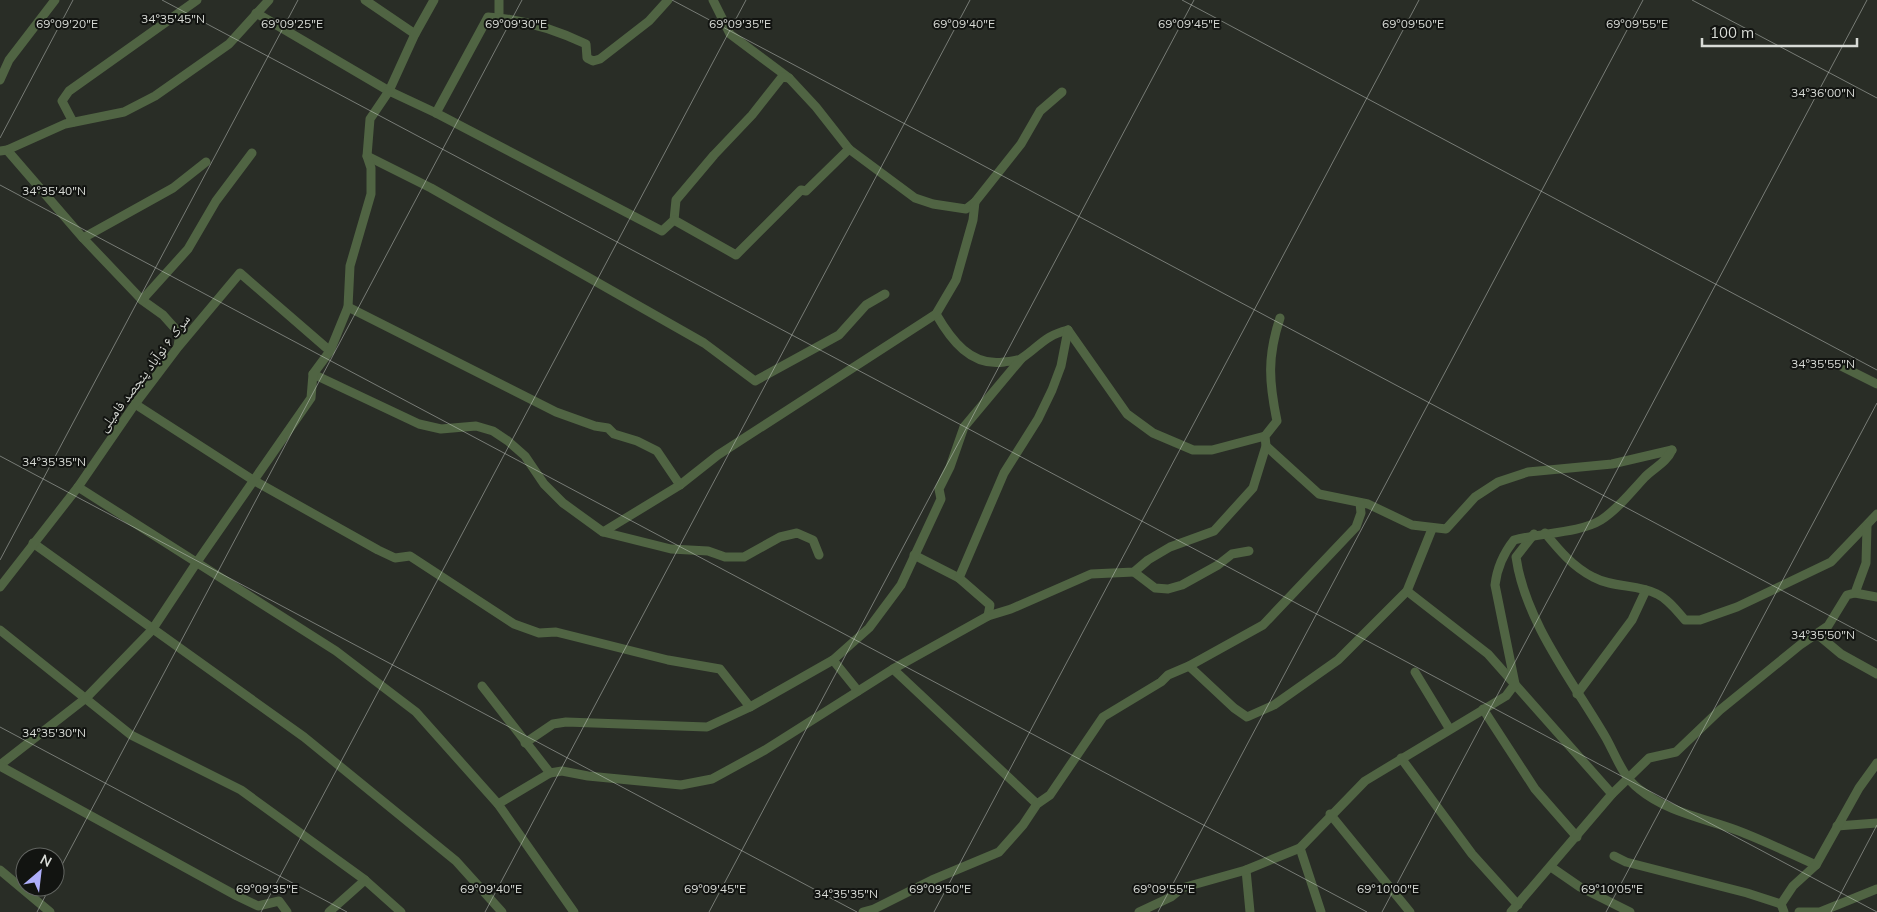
<svg xmlns="http://www.w3.org/2000/svg" width="1877" height="912" viewBox="0 0 1877 912" font-family="Mulish,'Noto Naskh Arabic',sans-serif">
  <rect width="100%" height="100%" fill="#292d26"/>
  <g fill="none" stroke-linecap="round" stroke-linejoin="round">
    <g stroke="#506443" stroke-width="9">
      <path d="M 365,0 L 415,34"/>
      <path d="M 713,0 L 730,34 L 789,78 L 816,107 L 849,149 L 915,198 L 933,204 L 966,209 L 975,202 L 1021,144 L 1040,111 L 1062,92"/>
      <path d="M 256,13 L 389,91 L 436,113 L 662,231 L 674,220 L 676,200 L 714,155 L 752,115 L 782,77 L 789,78"/>
      <path d="M 499,18 L 499,0"/>
      <path d="M 0,80 L 9,60 L 55,0"/>
      <path d="M 436,113 L 488,17 C 522,19 554,29 586,44 L 587,58 L 593,61 L 600,59 L 649,21 L 668,0"/>
      <path d="M 73,122 L 62,101 L 69,91 L 197,0"/>
      <path d="M 7,150 L 83,238 L 142,300 L 163,315 L 180,334 L 178,346"/>
      <path d="M 0,151 L 7,150 L 65,124 L 124,112 L 155,96 L 229,44 L 269,0"/>
      <path d="M 367,156 L 431,188 L 704,343 L 755,381 L 839,335 L 866,305 L 885,294"/>
      <path d="M 674,220 L 736,255 L 801,190 L 806,191 L 849,149"/>
      <path d="M 83,238 L 173,188 L 206,162"/>
      <path d="M 142,300 L 188,249 L 216,201 L 252,153"/>
      <path d="M 348,307 L 556,412 L 595,426 L 608,428 L 614,434 L 637,441 L 657,451 L 680,485"/>
      <path d="M 936,314 C 951,340 971,367 1004,362 C 1010,361 1018,361 1022,358 C 1041,345 1044,336 1068,330"/>
      <path d="M 1068,330 L 1127,414 L 1153,433 L 1193,450 L 1212,450 L 1265,436"/>
      <path d="M 1839,365 L 1877,384"/>
      <path d="M 313,374 L 419,424 L 441,429 L 476,426 L 493,431 L 508,441 L 525,456 L 544,484 L 563,503 L 603,532 L 671,549 L 708,551 L 725,557 L 744,557 L 780,537 L 797,533 L 813,540 L 819,555"/>
      <path d="M 135,404 L 253,480 L 378,550 L 395,558 L 410,556 L 514,624 L 539,633 L 556,632 L 668,660 L 720,669 L 750,707"/>
      <path d="M 1266,446 L 1319,494 L 1368,504 L 1412,525 L 1446,529 L 1475,497 L 1498,482 L 1528,472 L 1612,464 L 1672,450"/>
      <path d="M 78,487 L 336,651 L 416,712 L 498,804 L 574,912"/>
      <path d="M 603,532 L 680,485 L 718,455 L 936,314 L 956,280 L 973,220 L 975,202"/>
      <path d="M 1545,533 C 1559,550 1573,567 1593,577 C 1613,588 1638,584 1657,594 C 1668,599 1677,611 1685,620 L 1700,620 L 1737,607 L 1831,562 L 1877,514"/>
      <path d="M 1534,534 L 1516,557 C 1525,622 1574,683 1606,738 C 1616,756 1623,777 1639,789 C 1667,812 1703,818 1736,830 C 1763,840 1789,853 1816,865"/>
      <path d="M 33,543 L 304,737 L 456,861 L 502,912"/>
      <path d="M 914,555 L 959,578 L 990,605 L 988,616"/>
      <path d="M 1134,572 L 1155,588 L 1168,589 L 1182,585 L 1218,565 L 1232,554 L 1249,551"/>
      <path d="M 959,578 L 1004,473 L 1038,419 L 1052,390 L 1061,366 L 1068,330"/>
      <path d="M 0,587 L 78,487 L 135,404 L 178,347 L 240,273 L 330,351"/>
      <path d="M 1407,591 L 1488,654 L 1612,794"/>
      <path d="M 1855,593 L 1877,597"/>
      <path d="M 0,630 L 131,735 L 241,790 L 365,880 L 401,912"/>
      <path d="M 1817,634 L 1841,654 L 1877,674"/>
      <path d="M 833,660 L 858,691"/>
      <path d="M 1189,666 L 1234,708 L 1247,717 L 1274,705 L 1338,660 L 1407,591 L 1432,529"/>
      <path d="M 893,669 L 1037,804"/>
      <path d="M 1415,672 L 1449,728"/>
      <path d="M 482,686 L 550,773"/>
      <path d="M 1577,694 L 1632,620 L 1646,590"/>
      <path d="M 1483,709 L 1535,789 L 1577,837"/>
      <path d="M 525,743 L 553,724 L 566,722 L 707,727 L 750,707 L 833,660 L 869,628 L 901,585 L 941,499 L 939,489 L 950,467 L 964,427 L 1021,359"/>
      <path d="M 1401,758 L 1472,854 L 1518,905"/>
      <path d="M 0,765 L 86,698 L 152,630 L 197,562 L 311,398 L 313,374 L 330,351 L 348,307 L 350,266 L 371,194 L 371,168 L 367,156 L 370,119 L 389,91 L 415,34 L 434,0"/>
      <path d="M 0,766 L 237,896 L 258,906 L 279,901 L 287,912"/>
      <path d="M 498,804 L 550,773 L 562,771 L 588,776 L 681,785 L 712,779 L 765,750 L 893,669 L 988,616 L 1011,609 L 1091,574 L 1134,572 L 1148,560 L 1170,547 L 1214,531 L 1253,488 L 1266,446 L 1265,436 L 1277,421 C 1269,382 1267,357 1280,318"/>
      <path d="M 1330,814 L 1410,912"/>
      <path d="M 1837,826 L 1877,823"/>
      <path d="M 1300,848 L 1321,912"/>
      <path d="M 1614,856 L 1626,862 L 1747,893 L 1781,904"/>
      <path d="M 1551,867 L 1580,887 L 1630,912"/>
      <path d="M 0,870 L 50,912"/>
      <path d="M 1246,870 L 1250,912"/>
      <path d="M 329,912 L 365,880"/>
      <path d="M 863,912 L 874,909 L 932,880 L 999,852 L 1023,825 L 1037,804 L 1050,795 L 1103,717 L 1161,682 L 1168,675 L 1189,666 L 1263,625 L 1356,527 L 1361,513 L 1360,503"/>
      <path d="M 1139,912 L 1171,897 L 1182,888 L 1246,870 L 1300,848 L 1365,781 L 1506,696 L 1515,684 L 1495,585 C 1497,567 1503,554 1514,540 C 1539,533 1580,533 1601,520 C 1618,509 1631,492 1645,477 C 1654,468 1667,462 1672,450"/>
      <path d="M 1511,912 L 1612,794 L 1649,758 L 1676,752 L 1720,710 L 1800,645 L 1828,626 L 1847,595 L 1855,593 L 1866,563 L 1867,526"/>
      <path d="M 1784,912 L 1781,904 L 1793,886 L 1816,865 L 1859,788 L 1877,763"/>
      <path d="M 1799,912 L 1820,912 L 1877,889"/>
    </g>
  </g>
  <path fill="none" stroke="#d8dbd6" stroke-width="1" stroke-opacity="0.45" d="M 162,0 L 1877,912M 672,0 L 1877,641M 1182,0 L 1877,370M 1692,0 L 1877,98M 0,138 L 73,0M 0,185 L 1367,912M 0,456 L 857,912M 0,560 L 298,0M 0,727 L 347,912M 55,878 L 522,0M 37,912 L 50,887M 261,912 L 746,0M 485,912 L 970,0M 709,912 L 1194,0M 934,912 L 1419,0M 1158,912 L 1643,0M 1382,912 L 1867,0M 1606,912 L 1877,403M 1831,912 L 1877,825"/>
  <g text-anchor="middle" dominant-baseline="central" stroke-width="4" stroke-linejoin="round" paint-order="stroke">
    <g font-size="14" fill="#d8dbd6" stroke="#121411">
      <text transform="translate(144 373) rotate(-53)">سرک ۶ نوآباد پنجصد فامیلی</text>
    </g>
  </g>
  <g font-size="12" text-anchor="middle" fill="#d8dbd6" stroke="#121411" stroke-width="4" stroke-linejoin="round" paint-order="stroke">
    <text x="173" y="23">34°35'45"N</text>
    <text x="67" y="28">69°09'20"E</text>
    <text x="292" y="28">69°09'25"E</text>
    <text x="516" y="28">69°09'30"E</text>
    <text x="740" y="28">69°09'35"E</text>
    <text x="964" y="28">69°09'40"E</text>
    <text x="1189" y="28">69°09'45"E</text>
    <text x="1413" y="28">69°09'50"E</text>
    <text x="1637" y="28">69°09'55"E</text>
    <text x="1823" y="97">34°36'00"N</text>
    <text x="54" y="195">34°35'40"N</text>
    <text x="1823" y="368">34°35'55"N</text>
    <text x="54" y="466">34°35'35"N</text>
    <text x="1823" y="639">34°35'50"N</text>
    <text x="54" y="737">34°35'30"N</text>
    <text x="267" y="893">69°09'35"E</text>
    <text x="491" y="893">69°09'40"E</text>
    <text x="715" y="893">69°09'45"E</text>
    <text x="940" y="893">69°09'50"E</text>
    <text x="1164" y="893">69°09'55"E</text>
    <text x="1388" y="893">69°10'00"E</text>
    <text x="1612" y="893">69°10'05"E</text>
    <text x="846" y="898">34°35'35"N</text>
  </g>
  <g transform="translate(40 872) rotate(28)"><circle r="24" fill="#121411" stroke="#616460"/>
  <path d="M0-4L9 19L0 12L-9 19Z" fill="#aeaefa"/>
  <text y="-8" font-size="14" font-weight="bold" text-anchor="middle" fill="#d8dbd6">N</text>
  </g>
  <path d="M1702 38v8h155v-8" fill="none" stroke="#d8dbd6" stroke-width="2.5"/>
  <text x="1710" y="38" font-size="15" fill="#d8dbd6" stroke="#121411" stroke-width="4" paint-order="stroke">100 m</text>
</svg>
